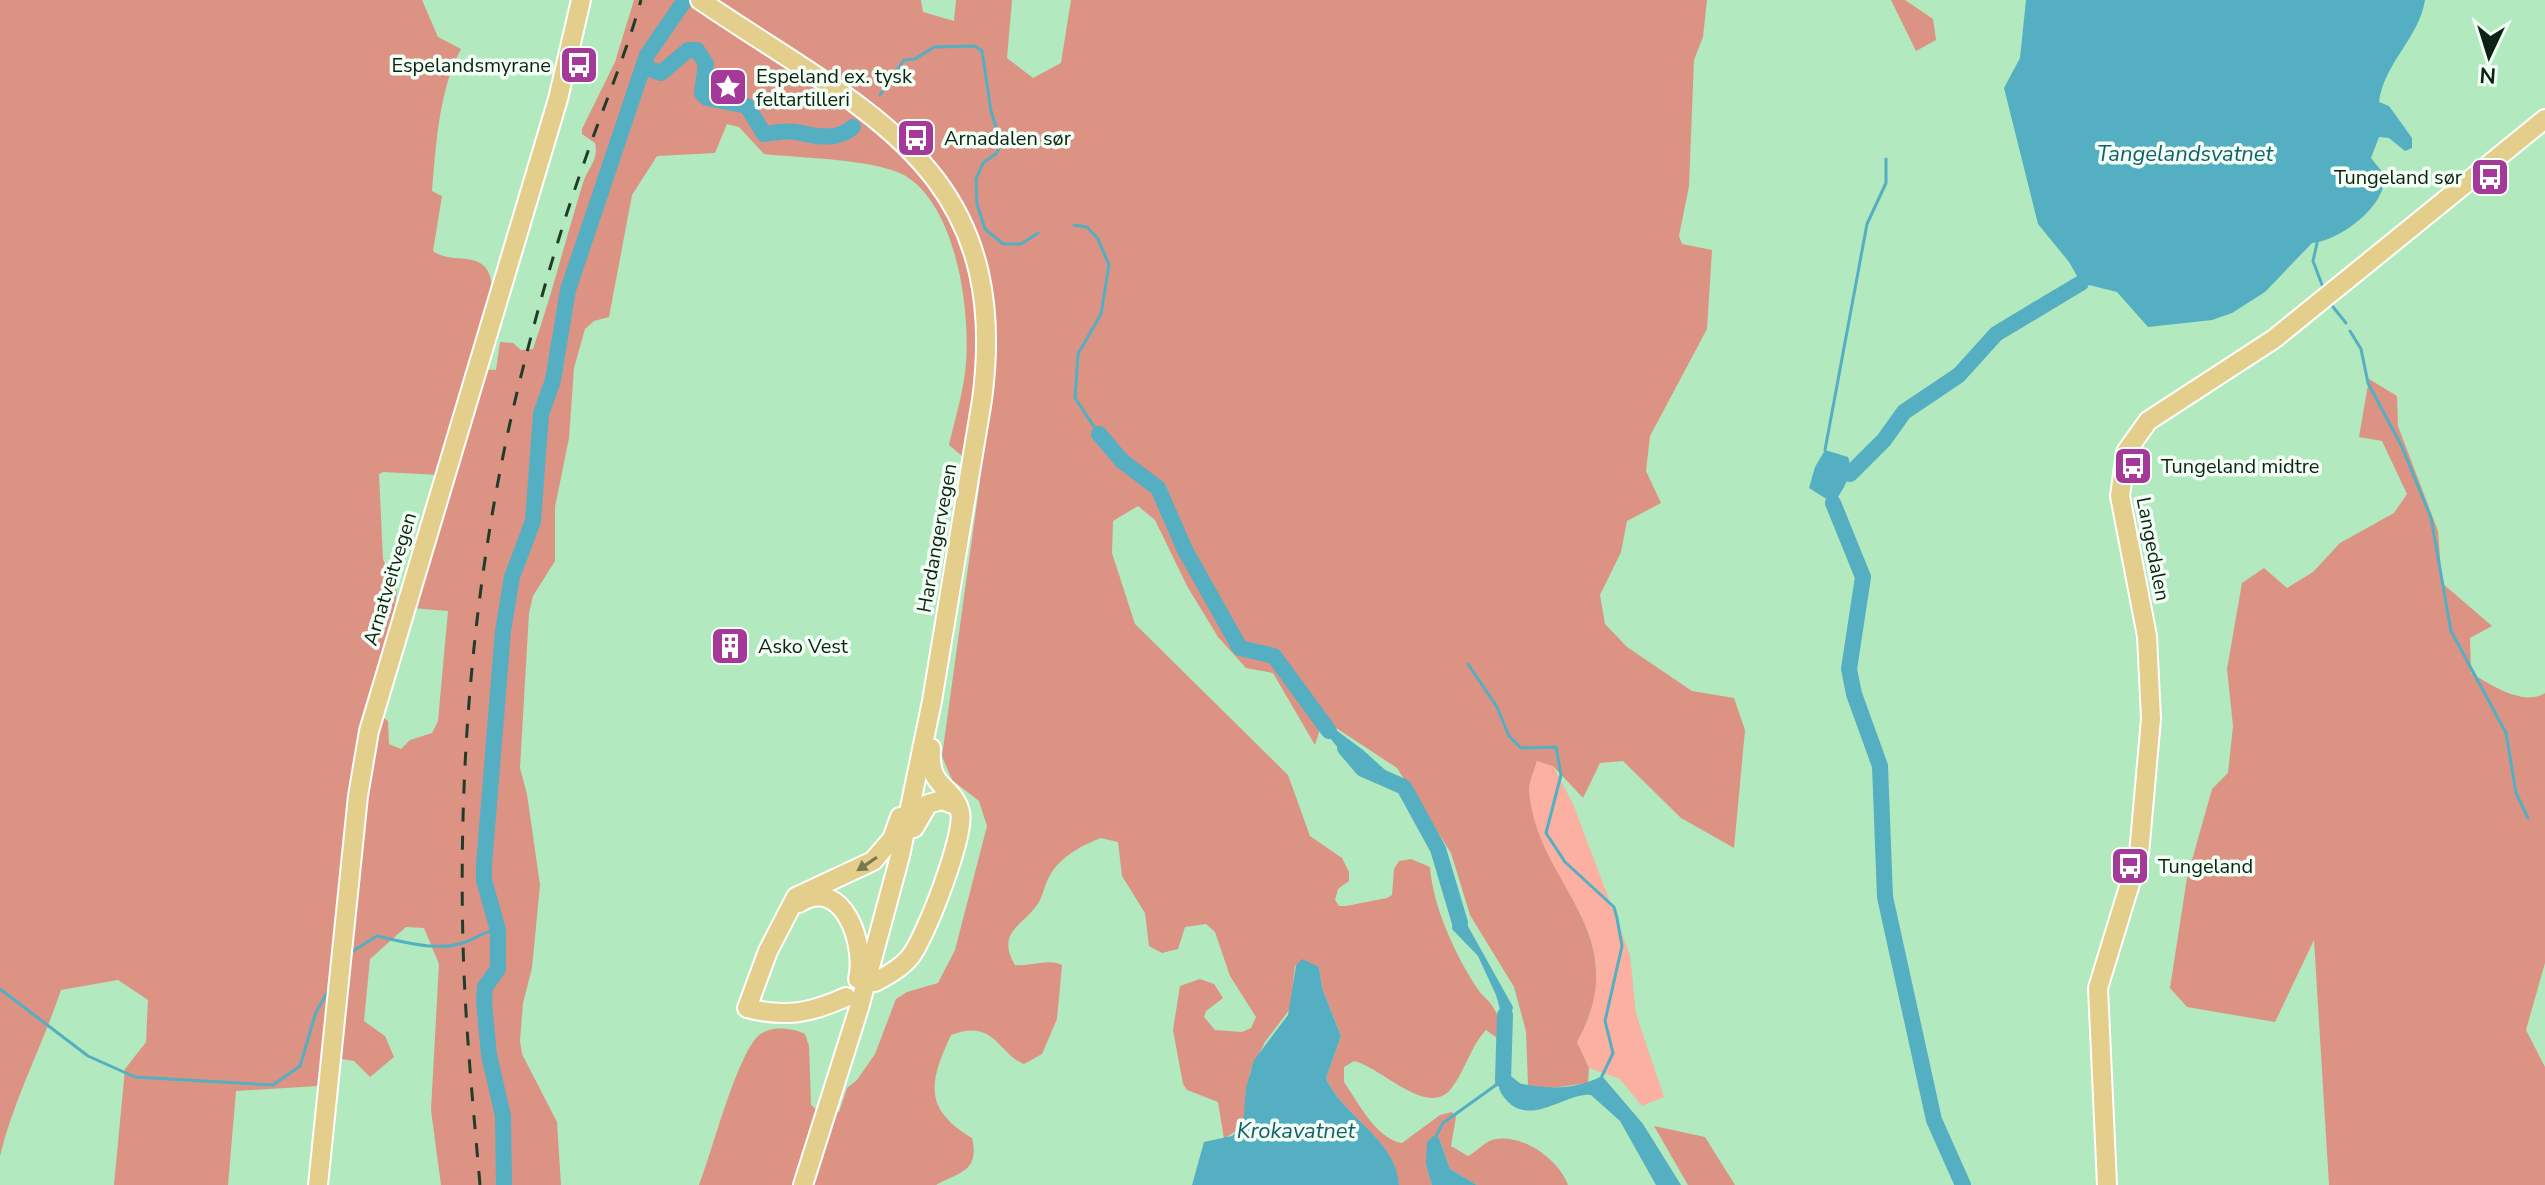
<svg xmlns="http://www.w3.org/2000/svg" width="2545" height="1185" viewBox="0 0 2545 1185" font-family="'Nunito Sans',sans-serif">
  <rect width="100%" height="100%" fill="#b2e9bf"/>
  <path fill="#fbb0a1" d="M 1538,760 L 1553,766 L 1573,804 L 1630,955 L 1636,1014 L 1664,1097 L 1642,1106 L 1620,1079 L 1589,1068 L 1577,1042 C 1639,929 1534,885 1529,790 C 1529,781 1535,769 1538,760 Z"/>
  <g fill="#dc9384" fill-rule="evenodd">
    <path d="M 0,0 L 422,0 L 438,37 L 461,49 C 439,89 436,145 432,191 L 442,196 L 433,251 C 448,262 466,255 480,263 C 506,277 483,345 478,369 L 496,370 L 500,342 L 513,343 L 521,350 L 533,349 C 552,294 566,238 583,183 C 588,167 599,161 595,143 L 582,134 L 582,129 L 615,62 L 634,0 L 921,0 L 923,12 L 954,21 L 956,0 L 1012,0 L 1007,58 L 1033,78 L 1061,63 L 1071,0 L 1707,0 L 1703,37 L 1694,60 L 1689,186 L 1679,236 L 1682,244 L 1712,250 L 1707,329 L 1650,436 L 1646,471 L 1661,503 L 1627,521 L 1621,552 L 1600,595 L 1605,624 L 1627,647 L 1692,691 L 1734,698 L 1745,730 L 1734,848 L 1681,818 L 1623,761 L 1600,763 L 1583,798 L 1553,766 L 1537,761 C 1535,769 1529,781 1529,790 C 1536,886 1638,931 1577,1042 L 1589,1068 L 1588,1083 L 1545,1089 L 1528,1085 L 1526,1031 L 1514,987 L 1470,915 L 1451,853 L 1397,768 L 1318,716 L 1320,729 L 1315,745 L 1273,673 L 1246,668 L 1218,637 L 1187,586 L 1155,520 L 1138,506 L 1113,521 L 1112,553 L 1135,624 L 1288,775 L 1310,836 L 1342,858 L 1349,872 L 1349,881 L 1338,889 L 1335,900 L 1339,906 L 1346,906 L 1387,898 L 1392,895 L 1394,869 L 1399,861 L 1411,859 L 1430,867 C 1433,907 1455,954 1477,988 C 1481,995 1489,1000 1493,1007 C 1507,1029 1508,1062 1499,1086 L 1494,1087 L 1499,1064 L 1497,1038 L 1486,1030 C 1470,1047 1465,1072 1450,1090 C 1426,1117 1381,1067 1354,1061 L 1344,1067 L 1344,1082 C 1358,1102 1376,1139 1402,1143 L 1440,1115 L 1452,1112 L 1456,1117 L 1451,1146 L 1468,1156 C 1478,1151 1484,1141 1496,1139 C 1523,1134 1559,1160 1568,1185 L 1477,1185 L 1450,1169 L 1439,1138 L 1426,1165 L 1432,1185 L 1399,1185 C 1395,1139 1343,1117 1326,1078 L 1341,1036 L 1322,988 L 1319,967 L 1295,966 L 1290,1009 L 1265,1042 L 1250,1072 L 1243,1126 L 1224,1139 L 1218,1102 L 1187,1090 L 1183,1084 L 1173,1030 L 1180,986 L 1200,979 L 1214,984 L 1223,998 L 1206,1011 L 1204,1017 L 1215,1030 L 1242,1032 L 1251,1028 L 1256,1017 L 1230,976 L 1215,932 L 1206,924 L 1185,927 L 1178,949 L 1162,953 L 1149,946 L 1145,913 L 1122,876 L 1118,842 L 1101,838 C 1080,846 1058,858 1048,879 C 1044,887 1043,895 1039,902 C 1025,925 995,931 1015,965 C 1031,967 1047,958 1062,965 L 1057,1019 L 1042,1054 L 1024,1064 C 997,1053 995,1018 951,1035 C 929,1082 923,1109 972,1138 C 980,1172 959,1172 936,1185 L 699,1185 C 712,1152 736,1058 758,1036 C 770,1025 792,1028 805,1034 L 809,1046 L 811,1105 L 818,1111 L 839,1112 L 847,1088 L 857,1080 L 875,1054 L 896,999 L 907,992 L 938,983 L 955,950 L 987,826 L 979,801 L 952,780 L 942,756 L 980,481 L 975,467 L 949,445 C 954,422 962,397 965,373 C 972,317 958,206 904,175 C 874,159 800,158 764,154 L 739,127 L 727,124 L 715,153 L 657,156 L 632,195 L 609,317 L 594,321 L 585,329 L 574,368 L 569,438 L 555,507 L 555,561 L 533,596 L 529,613 L 520,768 L 527,794 L 540,885 L 532,968 L 523,1003 L 520,1041 L 522,1054 L 557,1122 L 561,1185 L 441,1185 L 431,1110 L 439,964 L 424,928 L 406,927 L 370,959 L 364,1021 L 385,1036 L 394,1057 L 370,1077 L 354,1061 L 331,1057 L 317,1086 L 236,1091 L 228,1185 L 114,1185 L 125,1069 L 146,1042 L 148,1000 L 118,980 L 61,990 C 42,1047 14,1098 0,1156 ZM 383,472 L 439,475 L 447,500 L 412,608 L 448,611 L 438,721 L 432,733 L 410,740 L 401,749 L 389,744 L 388,721 L 374,711 L 377,669 L 390,637 L 397,592 L 383,559 L 379,474 Z"/>
    <path d="M 1891,0 L 1905,0 L 1933,19 L 1936,40 L 1916,51 Z"/>
    <path d="M 2369,379 L 2397,396 L 2398,426 L 2438,531 L 2442,583 L 2492,626 L 2470,638 L 2471,673 C 2490,684 2523,707 2545,693 L 2545,963 L 2526,1030 L 2545,1067 L 2545,1185 L 2329,1185 L 2314,940 L 2275,1022 L 2187,1007 L 2170,988 L 2187,878 L 2212,789 L 2228,773 L 2233,726 L 2227,669 L 2242,583 L 2264,568 L 2287,588 L 2313,572 L 2340,543 L 2394,513 L 2407,494 L 2382,441 L 2359,437 Z"/>
    <path d="M 1654,1126 L 1705,1137 L 1735,1185 L 1688,1185 Z"/>
  </g>
  <g fill="#53afc1">
    <path d="M 2026,0 L 2425,0 C 2419,38 2384,63 2379,102 L 2389,106 L 2412,138 L 2412,148 L 2405,151 L 2389,138 L 2379,137 L 2371,158 L 2383,173 C 2391,203 2340,241 2312,243 L 2265,292 L 2232,313 L 2212,320 L 2148,327 L 2117,292 L 2081,283 L 2069,262 L 2038,224 L 2004,88 L 2020,58 Z"/>
    <path d="M 1825,450 L 1848,457 C 1854,473 1843,491 1833,503 L 1809,488 L 1815,467 Z"/>
    <path d="M 1317,716 L 1363,750 L 1404,787 C 1366,777 1333,751 1317,716 Z"/>
    <path d="M 1455,903 L 1513,1007 L 1507,1034 L 1496,995 L 1478,956 L 1452,929 Z"/>
    <path d="M 1302,959 L 1319,967 L 1322,988 L 1341,1036 L 1326,1078 C 1342,1116 1397,1140 1399,1185 L 1192,1185 L 1204,1142 L 1232,1136 L 1243,1126 L 1246,1088 L 1254,1060 L 1288,1015 L 1296,966 Z"/>
    <path d="M 1602,1076 L 1643,1124 L 1681,1185 L 1656,1185 L 1620,1121 L 1591,1095 C 1565,1091 1523,1136 1499,1089 L 1503,1080 C 1538,1088 1569,1093 1602,1076 Z"/>
    <path d="M 1433,1136 L 1439,1138 L 1450,1169 L 1477,1185 L 1432,1185 L 1426,1165 L 1427,1142 Z"/>
  </g>
  <g fill="none" stroke-linecap="round" stroke-linejoin="round">
    <g stroke="#53afc1" stroke-width="3">
      <path d="M 880,95 L 904,60 L 915,59 L 934,47 L 975,46 L 982,51 L 991,111 L 1001,143 L 997,153 L 983,163 L 976,179 L 977,204 L 985,229 L 1003,244 L 1021,244 L 1038,233"/>
      <path d="M 1074,225 L 1087,227 L 1098,239 L 1109,265 L 1101,314 L 1078,354 L 1075,398 L 1099,434"/>
      <path d="M 2317,243 L 2313,261 L 2324,290"/>
      <path d="M 2329,302 L 2346,323"/>
      <path d="M 2350,331 L 2361,349 L 2368,383 L 2402,447 L 2431,518 L 2451,631 L 2506,733 L 2516,793 L 2528,818"/>
      <path d="M 1825,450 L 1867,224 L 1886,183 L 1886,159"/>
      <path d="M 1468,664 L 1497,707 L 1509,736 L 1521,748 L 1556,747 L 1561,775 L 1546,833 L 1565,862 L 1614,907 L 1617,918 L 1622,946 L 1605,1021 L 1613,1053 L 1602,1076"/>
      <path d="M 348,954 L 377,936 C 405,942 440,953 468,941 C 480,936 485,931 498,930"/>
      <path d="M 0,989 L 88,1056 L 135,1077 L 273,1085 L 300,1066 L 316,1012 L 331,986"/>
      <path d="M 1436,1136 L 1443,1123 L 1503,1080"/>
    </g>
    <g stroke="#53afc1" stroke-width="16">
      <path d="M 644,67 L 661,73 L 688,50 L 697,50 L 706,64 L 702,93 L 707,98 L 747,106 L 764,134 C 774,133 787,130 796,132 C 815,136 836,142 853,127"/>
      <path d="M 1099,434 L 1122,461 L 1158,488 L 1185,550 L 1240,648 L 1274,656 L 1329,731"/>
      <path d="M 1850,474 L 1884,440 L 1904,412 L 1959,375 L 1996,334 L 2081,283"/>
      <path d="M 1833,503 L 1863,577 L 1849,669 L 1854,694 L 1880,766 L 1885,897 L 1934,1120 L 1963,1185"/>
      <path d="M 1345,748 L 1363,769 L 1404,787 L 1438,849 L 1460,923"/>
      <path d="M 1505,1015 L 1503,1080 L 1518,1092"/>
      <path d="M 504,1185 L 503,1116 L 489,1055 L 484,1002 L 485,987 L 498,969 L 498,930 L 484,880 L 484,865 L 503,631 L 512,577 L 533,521 L 541,414 L 553,380 L 568,290 L 647,55 L 685,0"/>
    </g>
    <defs>
      <g id="major">
        <path d="M 700,0 C 864,112 1013,166 982,400 L 932,701 L 900,856 L 859,1008 L 803,1185"/>
        <path d="M 914,828 L 928,804 L 942,800 L 958,806"/>
        <path d="M 799,903 C 844,875 866,946 858,979"/>
        <path d="M 875,982 C 888,975 901,968 910,957 C 925,939 966,833 960,812 C 952,782 928,791 931,748"/>
        <path d="M 846,997 C 811,1013 785,1018 747,1008 L 768,951 L 796,897 L 873,861 L 892,839 L 900,817"/>
        <path d="M 318,1185 L 358,796 L 369,731 L 558,99 L 581,0"/>
        <path d="M 2107,1185 L 2098,988 L 2139,854 L 2151,719 L 2147,636 L 2120,496 L 2126,452 L 2148,421 L 2274,339 L 2545,119"/>
      </g>
    </defs>
    <use href="#major" stroke="#fff" stroke-width="22"/>
    <use href="#major" stroke="#e3ce8c" stroke-width="18"/>
    <path stroke="#223c29" stroke-width="3" stroke-dasharray="14 14" stroke-linecap="butt" d="M 480,1185 C 473,1104 465,1024 463,943 C 458,749 476,552 524,364 C 541,296 561,227 585,160 C 603,107 626,55 641,0"/>
  </g>
  <defs><path id="oneway-solid" d="M-6-.8H1V-3.2L6.5 0L1 3.2V.8H-6Z" transform="scale(2)"/></defs>
  <use fill="#787850" href="#oneway-solid" transform="translate(867 864) rotate(146)"/>
  <defs>
    <symbol id="bus-square" viewBox="-11 -11 22 22"><rect x="-9" y="-9" width="18" height="18" rx="4" fill="#a43999" stroke="#f3fef5"/><path d="M-5-6H5V4H4V6H2V4H-2V6H-4V4H-5ZM-3.5-4V0h7V-4ZM-3.5 1.2v1.5H-2V1.2ZM2 1.2v1.5H3.5V1.2Z" fill="#fff"/></symbol>
    <symbol id="sight-square" viewBox="-11 -11 22 22"><rect x="-9" y="-9" width="18" height="18" rx="4" fill="#a43999" stroke="#f3fef5"/><path d="M0-6L1.8-2.2L6-1.7L2.9 1.2L3.7 5.4L0 3.3L-3.7 5.4L-2.9 1.2L-6-1.7L-1.8-2.2Z" fill="#fff"/></symbol>
    <symbol id="building-square" viewBox="-11 -11 22 22"><rect x="-9" y="-9" width="18" height="18" rx="4" fill="#a43999" stroke="#f3fef5"/><path d="M-4-6H4V6H1V3H-1V6H-4ZM-2.5-4.3h1.7v1.8h-1.7ZM.8-4.3h1.7v1.8H.8ZM-2.5-1h1.7V.8h-1.7ZM.8-1h1.7V.8H.8Z" fill="#fff"/></symbol>
  </defs>
  <g fill-rule="evenodd">
    <use href="#bus-square" x="557" y="43" width="44" height="44"/>
    <use href="#sight-square" x="706" y="65" width="44" height="44"/>
    <use href="#bus-square" x="894" y="116" width="44" height="44"/>
    <use href="#bus-square" x="2468" y="155" width="44" height="44"/>
    <use href="#bus-square" x="2111" y="444" width="44" height="44"/>
    <use href="#building-square" x="708" y="624" width="44" height="44"/>
    <use href="#bus-square" x="2108" y="844" width="44" height="44"/>
  </g>
  <g text-anchor="middle" dominant-baseline="central" stroke-width="7" stroke-linejoin="round" paint-order="stroke">
    <g font-size="20" fill="#0c2213" stroke="#f3fef5" text-anchor="start">
      <text x="551" y="65" text-anchor="end">Espelandsmyrane</text>
      <text x="756" y="76">Espeland ex. tysk<tspan x="756" dy="23">feltartilleri</tspan></text>
      <text x="944" y="138">Arnadalen sør</text>
      <text x="2462" y="177" text-anchor="end">Tungeland sør</text>
      <text x="2161" y="466">Tungeland midtre</text>
      <text x="758" y="646">Asko Vest</text>
      <text x="2158" y="866">Tungeland</text>
    </g>
    <g font-size="20" fill="#0c2213" stroke="#f3fef5">
      <text transform="translate(937 538) rotate(-80)">Hardangervegen</text>
      <text transform="translate(2153 549) rotate(79)">Langedalen</text>
      <text transform="translate(390 579) rotate(-73)">Arnatveitvegen</text>
    </g>
    <g font-size="22" font-style="italic" fill="#115f6c" stroke="#f3fef5">
      <text x="2185" y="154">Tangelandsvatnet</text>
      <text x="1296" y="1131">Krokavatnet</text>
    </g>
  </g>
  <g transform="translate(2489 56) rotate(184)" stroke="#f3fef5" stroke-width="6" paint-order="stroke">
  <path d="M0-6L14 30L0 20L-14 30Z" fill="#0c2213"/>
  <text y="-12" font-size="22" font-weight="bold" text-anchor="middle" fill="#0c2213">N</text>
  </g>
</svg>
